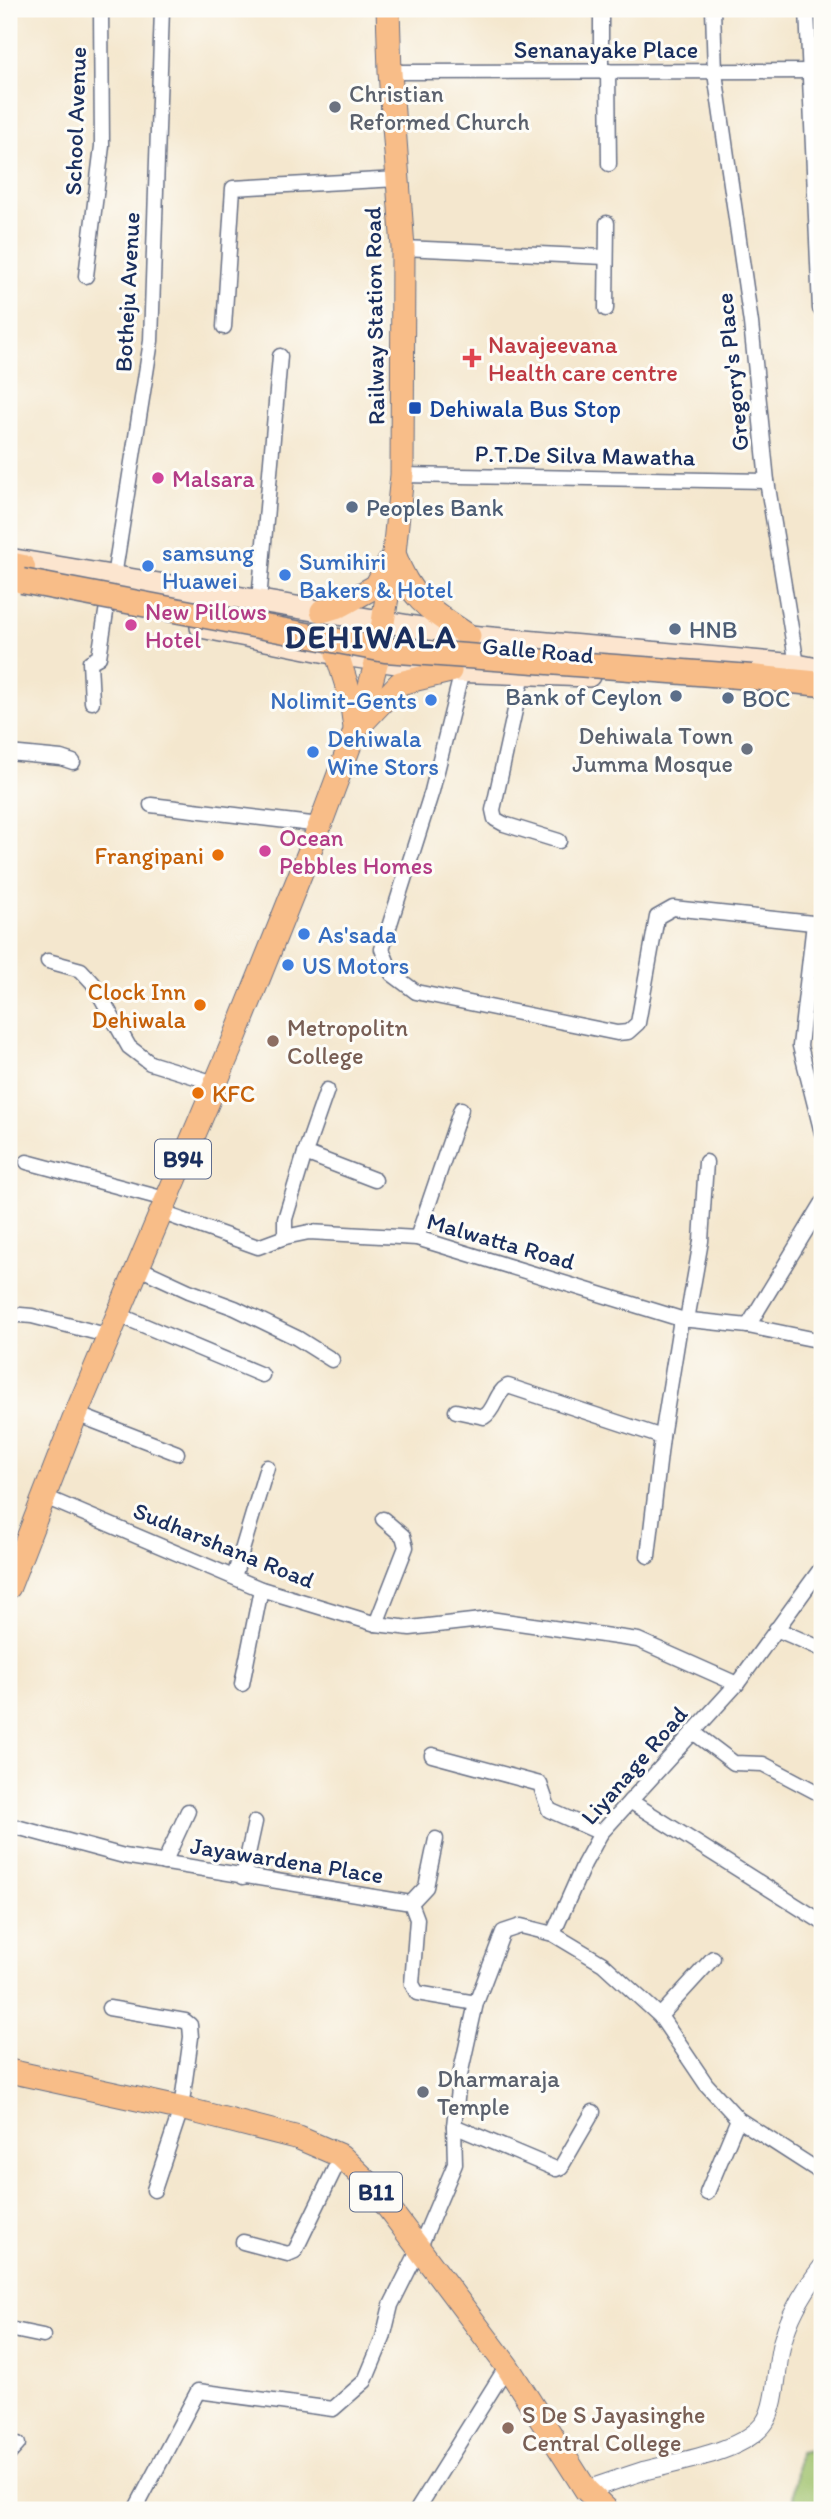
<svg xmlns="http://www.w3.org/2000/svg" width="831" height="2519" viewBox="0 0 831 2519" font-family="Itim,sans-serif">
  <rect width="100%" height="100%" fill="#fdfcf7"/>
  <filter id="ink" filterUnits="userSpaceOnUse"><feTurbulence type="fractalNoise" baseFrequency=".0143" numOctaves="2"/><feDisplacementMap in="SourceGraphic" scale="14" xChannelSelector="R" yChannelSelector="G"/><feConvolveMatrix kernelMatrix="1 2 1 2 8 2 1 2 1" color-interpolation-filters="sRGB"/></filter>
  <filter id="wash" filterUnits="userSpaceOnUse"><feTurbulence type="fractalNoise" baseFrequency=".00686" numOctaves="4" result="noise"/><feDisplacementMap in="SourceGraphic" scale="28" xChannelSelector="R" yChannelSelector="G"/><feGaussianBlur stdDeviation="1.57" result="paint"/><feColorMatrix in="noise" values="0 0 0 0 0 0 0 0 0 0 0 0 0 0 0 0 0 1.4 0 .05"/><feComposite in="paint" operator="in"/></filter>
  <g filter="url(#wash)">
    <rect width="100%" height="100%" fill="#f4e7ce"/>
    <path fill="#9ec16b" stroke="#5c7864" stroke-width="2" d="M 822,2405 L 822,2510 L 793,2510 L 799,2452 L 817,2449 L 819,2439 L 814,2413 Z"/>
  </g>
  <g filter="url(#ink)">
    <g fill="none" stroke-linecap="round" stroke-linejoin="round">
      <defs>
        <g id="minor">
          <path d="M 601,9 L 601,71"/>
          <path d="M 713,9 L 715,73 L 751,323 L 767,481 L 797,665"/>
          <path d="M 807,9 L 820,309"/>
          <path d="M 608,71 L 609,164"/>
          <path d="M 390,72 L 822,71"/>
          <path d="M 403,248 L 605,257"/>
          <path d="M 86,276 L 102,146 L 101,9"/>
          <path d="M 606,309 L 607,223"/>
          <path d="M 224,327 L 233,188 L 398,179"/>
          <path d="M 402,475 L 767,481"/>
          <path d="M 114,577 L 151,341 L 162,9"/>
          <path d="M 259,601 L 280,356"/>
          <path d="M 462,671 L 432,791 L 382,949 L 392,974 L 416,992 L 617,1033 L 628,1032 L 638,1023 L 657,917 L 673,908 L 822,924"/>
          <path d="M 523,674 L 493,810 L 495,819 L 504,824 L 559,841"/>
          <path d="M 92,702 L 90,662 L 99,657 L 107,606"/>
          <path d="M 9,753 L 61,758 L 73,762"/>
          <path d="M 151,805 L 320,825"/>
          <path d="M 814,923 L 800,1046 L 822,1133"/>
          <path d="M 48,961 L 81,970 L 93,983 L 129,1047 L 150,1063 L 215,1083"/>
          <path d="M 305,1153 L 327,1090"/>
          <path d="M 27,1162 L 165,1199"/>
          <path d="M 160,1212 L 258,1247 L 285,1237 L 309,1232 L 417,1238 L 681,1319 L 748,1326 L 822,1341"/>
          <path d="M 285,1237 L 285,1219 L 305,1153 L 375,1180"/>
          <path d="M 417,1238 L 461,1109"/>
          <path d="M 139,1268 L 189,1291 L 235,1308 L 297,1338 L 332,1360"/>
          <path d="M 9,1314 L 32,1316 L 110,1336"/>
          <path d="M 119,1315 L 262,1375"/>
          <path d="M 687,1320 L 701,1241 L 706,1162"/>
          <path d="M 748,1326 L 822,1204"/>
          <path d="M 456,1411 L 484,1417 C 496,1409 495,1393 508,1386 L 662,1437"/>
          <path d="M 76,1414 L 177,1453"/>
          <path d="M 45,1497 L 261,1589 L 376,1624 L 410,1628 L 490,1619 L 638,1640 L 737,1684"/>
          <path d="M 648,1556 L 662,1437 L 681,1319"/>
          <path d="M 234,1577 L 267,1467"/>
          <path d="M 376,1624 L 406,1547 L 403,1536 L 383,1519"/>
          <path d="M 776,1629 L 822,1649"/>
          <path d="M 242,1684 L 261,1589"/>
          <path d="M 693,1732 L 734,1763 L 763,1764 L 822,1795"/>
          <path d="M 432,1755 L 540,1784 L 549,1810 L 601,1833"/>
          <path d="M 630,1801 L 822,1922"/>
          <path d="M 9,1825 L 124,1856 L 411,1903 L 417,1919 L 412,1984 L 417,1993 L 476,2003"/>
          <path d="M 164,1863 L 188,1811"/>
          <path d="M 243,1877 L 255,1822"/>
          <path d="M 411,1903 L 426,1887 L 436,1839"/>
          <path d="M 553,1934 L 584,1864 L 601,1833 L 737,1684 L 822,1567"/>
          <path d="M 109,2008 L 185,2021 L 190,2025 L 191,2037 L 181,2109 L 154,2190"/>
          <path d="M 660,2016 L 713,1958"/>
          <path d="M 454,2126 L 556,2169 L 561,2167 L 593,2112"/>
          <path d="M 707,2193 L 738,2119"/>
          <path d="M 243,2242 L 288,2254 L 295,2251 L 341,2156"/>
          <path d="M 9,2329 L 43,2336"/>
          <path d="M 9,2454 L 18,2444"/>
          <path d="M 135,2510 L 198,2391 L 333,2409 L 365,2381 L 383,2338 L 391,2305 L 419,2249 L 455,2164 L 454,2126 L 459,2080 L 476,2003 L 503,1932 L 521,1926 L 553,1934 L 603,1964 L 660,2016 L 706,2084 L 738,2119 L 822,2173"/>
          <path d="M 417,2510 L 507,2366"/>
        </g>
        <path id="tertiary" d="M 586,2490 C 605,2484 624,2477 643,2471 C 676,2462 745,2452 765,2422 C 777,2404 776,2364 782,2343 C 789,2316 805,2289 822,2267"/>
        <g id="secondary">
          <path d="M 9,559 L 469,636 L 797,665 L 817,669"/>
          <path d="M 201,627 L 337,654 L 450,671 L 589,676"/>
        </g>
        <g id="primary">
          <path d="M 395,556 C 411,601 432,611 469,636"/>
          <path d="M 322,611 L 342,605 L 376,586 L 389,562"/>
          <path d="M 337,654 L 351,699 L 355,728"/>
          <path d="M 363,722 L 400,683 L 450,671"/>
          <path d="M 9,1587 L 76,1414 L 231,1047 L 320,825 L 364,707 L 377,660 L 394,553 L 402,475 L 403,248 L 390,72 L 388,9"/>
          <path d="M 9,2071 L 197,2112 L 299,2138 L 341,2156 L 372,2186 L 507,2366 L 586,2490 L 607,2510"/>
        </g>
        <g id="trunk">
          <path d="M 9,564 L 23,567"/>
          <path d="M 752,677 L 822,684"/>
        </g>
      </defs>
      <use href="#minor" stroke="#676f85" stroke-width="17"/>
      <use href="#tertiary" stroke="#676f85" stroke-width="20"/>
      <use href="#secondary" stroke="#676f85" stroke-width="24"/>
      <use href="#primary" stroke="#676f85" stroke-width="25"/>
      <use href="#trunk" stroke="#676f85" stroke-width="27"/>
      <use href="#minor" stroke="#fff" stroke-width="14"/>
      <use href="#tertiary" stroke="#fff" stroke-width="18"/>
      <use href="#secondary" stroke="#fce5cf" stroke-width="21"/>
      <use href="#primary" stroke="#f8bd88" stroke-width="23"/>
      <use href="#trunk" stroke="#f8bd88" stroke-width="24"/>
      <defs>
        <path id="trunk-bridge" d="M 22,581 L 385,650 L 752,677"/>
      </defs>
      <use href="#trunk-bridge" stroke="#676f85" stroke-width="27" stroke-linecap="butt"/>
      <use href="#trunk-bridge" stroke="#f8bd88" stroke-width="24"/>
    </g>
  </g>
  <g fill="#6b7280" stroke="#fdfcf7" stroke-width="2.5">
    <circle cx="335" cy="107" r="7"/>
    <circle cx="747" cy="749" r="7"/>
    <circle cx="423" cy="2092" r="7"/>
  </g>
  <path fill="#e0444e" stroke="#fdfcf7" stroke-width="2.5" d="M468.5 347.5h7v7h7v7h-7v7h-7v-7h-7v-7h7z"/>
  <rect fill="#1a4fb4" stroke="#fdfcf7" stroke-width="2.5" x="408" y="401" width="14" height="14" rx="3.5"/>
  <g fill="#d1479c" stroke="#fdfcf7" stroke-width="2.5">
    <circle cx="158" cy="478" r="7"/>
    <circle cx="131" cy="625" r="7"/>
    <circle cx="265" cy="851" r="7"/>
  </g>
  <g fill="#5c6f8a" stroke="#fdfcf7" stroke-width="2.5">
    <circle cx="352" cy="507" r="7"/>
    <circle cx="675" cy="629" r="7"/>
    <circle cx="676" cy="696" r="7"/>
    <circle cx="728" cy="698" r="7"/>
  </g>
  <g fill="#3f7fe0" stroke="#fdfcf7" stroke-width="2.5">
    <circle cx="148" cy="566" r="7"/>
    <circle cx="285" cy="575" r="7"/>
    <circle cx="431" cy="700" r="7"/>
    <circle cx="313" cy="752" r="7"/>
    <circle cx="304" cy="934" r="7"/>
    <circle cx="288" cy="965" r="7"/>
  </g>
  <g fill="#e8710a" stroke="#fdfcf7" stroke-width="2.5">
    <circle cx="218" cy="855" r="7"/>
    <circle cx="200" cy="1005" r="7"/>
    <circle cx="198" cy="1093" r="7"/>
  </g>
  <g fill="#8d6e63" stroke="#fdfcf7" stroke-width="2.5">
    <circle cx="273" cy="1041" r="7"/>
    <circle cx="508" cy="2428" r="7"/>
  </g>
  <g text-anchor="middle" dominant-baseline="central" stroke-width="6" stroke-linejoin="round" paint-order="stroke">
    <g fill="#fdfcf7" stroke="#5f6c8c" stroke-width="2">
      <rect x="155" y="1139.5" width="56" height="39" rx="5"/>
      <rect x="350" y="2172.5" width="52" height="39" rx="5"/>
    </g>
    <g font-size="23" font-weight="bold" fill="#1b2f5e">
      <text x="183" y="1159">B94</text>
      <text x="376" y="2192">B11</text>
    </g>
    <g font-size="24" fill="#1b2f5e" stroke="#fdfcf7">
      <text x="606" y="49">Senanayake Place</text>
      <text transform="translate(75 121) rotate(-88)">School Avenue</text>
      <text transform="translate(127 292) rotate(-87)">Botheju Avenue</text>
      <text transform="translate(374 316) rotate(-91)">Railway Station Road</text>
      <text transform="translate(732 372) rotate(-96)">Gregory's Place</text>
      <text transform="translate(585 455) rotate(1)">P.T.De Silva Mawatha</text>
      <text transform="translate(538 650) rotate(5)">Galle Road</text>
      <text transform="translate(501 1241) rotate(16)">Malwatta Road</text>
      <text transform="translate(224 1545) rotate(22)">Sudharshana Road</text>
      <text transform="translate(634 1765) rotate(-49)">Liyanage Road</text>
      <text transform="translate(287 1860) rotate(9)">Jayawardena Place</text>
    </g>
    <g font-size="24" fill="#5b616d" stroke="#fdfcf7" text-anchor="start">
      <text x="349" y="93">Christian<tspan x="349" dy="28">Reformed Church</tspan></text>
      <text x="733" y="735" text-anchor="end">Dehiwala Town<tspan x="733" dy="28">Jumma Mosque</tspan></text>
      <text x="437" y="2078">Dharmaraja<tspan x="437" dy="28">Temple</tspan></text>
    </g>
    <g font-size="24" fill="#be3a42" stroke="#fdfcf7" text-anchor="start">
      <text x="488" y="344">Navajeevana<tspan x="488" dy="28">Health care centre</tspan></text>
    </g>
    <g font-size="24" fill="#164399" stroke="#fdfcf7" text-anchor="start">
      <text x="429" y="408">Dehiwala Bus Stop</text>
    </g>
    <g font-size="24" fill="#b23c85" stroke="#fdfcf7" text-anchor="start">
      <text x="172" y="478">Malsara</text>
      <text x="145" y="611">New Pillows<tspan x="145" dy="28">Hotel</tspan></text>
      <text x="279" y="837">Ocean<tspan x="279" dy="28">Pebbles Homes</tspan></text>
    </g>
    <g font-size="24" fill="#4e5e75" stroke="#fdfcf7" text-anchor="start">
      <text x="366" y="507">Peoples Bank</text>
      <text x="689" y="629">HNB</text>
      <text x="662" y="696" text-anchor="end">Bank of Ceylon</text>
      <text x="742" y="698">BOC</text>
    </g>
    <g font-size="24" fill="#366cbe" stroke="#fdfcf7" text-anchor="start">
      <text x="162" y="552">samsung<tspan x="162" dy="28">Huawei</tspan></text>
      <text x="299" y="561">Sumihiri<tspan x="299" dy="28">Bakers &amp; Hotel</tspan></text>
      <text x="417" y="700" text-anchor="end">Nolimit-Gents</text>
      <text x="327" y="738">Dehiwala<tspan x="327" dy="28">Wine Stors</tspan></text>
      <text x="318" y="934">As'sada</text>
      <text x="302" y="965">US Motors</text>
    </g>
    <g font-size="24" fill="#c56008" stroke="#fdfcf7" text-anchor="end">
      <text x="204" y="855">Frangipani</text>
      <text x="186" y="991">Clock Inn<tspan x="186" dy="28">Dehiwala</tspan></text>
      <text x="212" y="1093" text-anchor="start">KFC</text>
    </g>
    <g font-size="24" fill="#785e54" stroke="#fdfcf7" text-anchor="start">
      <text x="287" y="1027">Metropolitn<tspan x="287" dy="28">College</tspan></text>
      <text x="522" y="2414">S De S Jayasinghe<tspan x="522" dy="28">Central College</tspan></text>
    </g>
    <g font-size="32" font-weight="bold" letter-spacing="2" fill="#1b2f5e" stroke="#fdfcf7">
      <text x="371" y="637">DEHIWALA</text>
    </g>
  </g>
  <rect width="831" height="2519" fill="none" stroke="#fdfcf7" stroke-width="35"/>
</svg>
